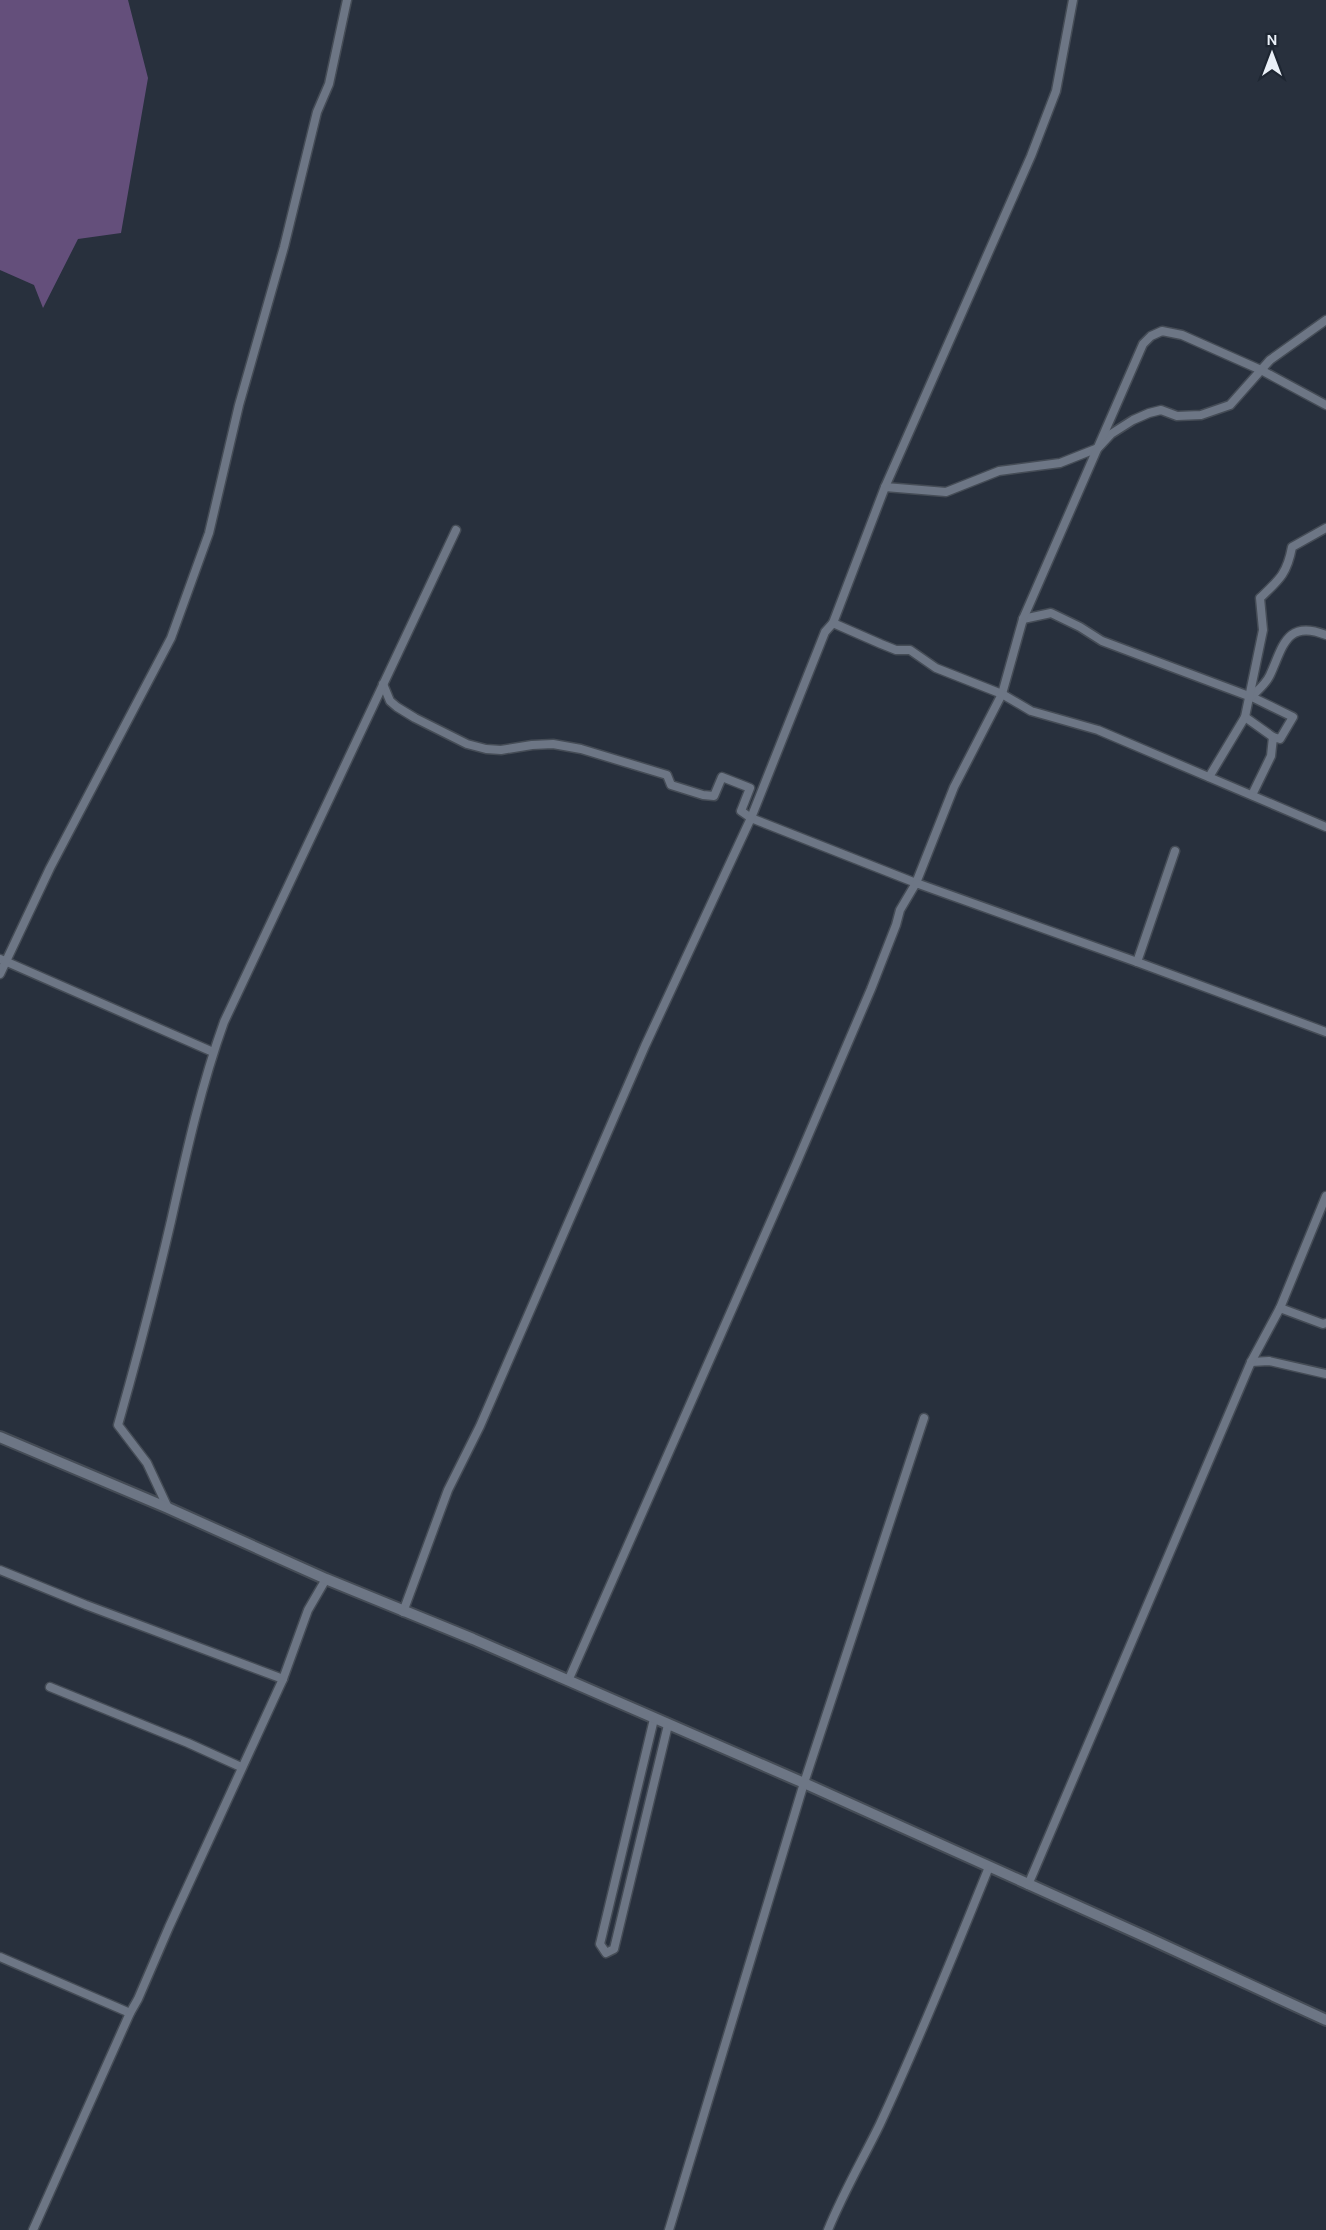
<svg xmlns="http://www.w3.org/2000/svg" width="1326" height="2230" viewBox="0 0 1326 2230" font-family="Karla,sans-serif">
  <rect width="100%" height="100%" fill="#28303d"/>
  <path fill="#644f7b" d="M 0,0 L 128,0 L 148,78 L 121,233 L 78,239 L 43,308 L 34,285 L 0,270 Z"/>
  <g fill="none" stroke-linecap="round" stroke-linejoin="round">
    <defs>
      <g id="minor">
        <path d="M 885,487 L 946,492 L 999,471 L 1060,463 L 1098,448 L 1111,434 L 1133,420 L 1149,413 L 1161,410 L 1177,416 L 1201,415 L 1230,405 L 1270,360 L 1326,320"/>
        <path d="M 1023,619 L 1051,613 L 1080,627 L 1102,641 L 1254,698 L 1293,717 L 1280,739 L 1273,737 L 1271,756 L 1252,795"/>
        <path d="M 833,623 L 885,487 L 1031,156 L 1056,91 L 1073,0"/>
        <path d="M 383,684 L 390,701 L 397,707 L 415,718 L 467,744 L 486,749 L 501,750 L 532,745 L 553,744 L 581,749 L 667,775 L 671,785 L 703,795 L 714,796 L 722,777 L 750,788 L 741,811 L 751,818 L 916,883 L 954,787 L 1002,694 L 1023,619 L 1143,344 L 1151,336 L 1162,331 L 1182,335 L 1261,370 L 1326,405"/>
        <path d="M 1251,697 C 1257,691 1266,684 1270,675 C 1283,647 1286,619 1326,635"/>
        <path d="M 1245,717 L 1273,737"/>
        <path d="M 1209,777 L 1245,717 L 1263,630 L 1260,598 C 1279,580 1287,574 1292,547 L 1326,528"/>
        <path d="M 0,959 L 213,1052"/>
        <path d="M 1137,962 L 1175,851"/>
        <path d="M 0,974 L 50,868 L 171,638 L 209,533 L 239,405 L 284,247 L 317,112 L 329,84 L 347,0"/>
        <path d="M 1280,1308 L 1323,1324 L 1326,1323"/>
        <path d="M 1251,1362 L 1269,1361 L 1326,1374"/>
        <path d="M 168,1508 L 147,1463 L 118,1425 C 137,1358 155,1290 171,1221 C 186,1154 201,1086 224,1022 L 456,530"/>
        <path d="M 0,1570 L 86,1605 L 283,1679"/>
        <path d="M 403,1612 L 448,1490 L 480,1426 L 645,1046 L 751,818 L 825,632 L 833,623 L 881,644 L 896,650 L 910,650 L 936,668 L 1002,694 L 1031,711 L 1098,730 L 1326,827"/>
        <path d="M 568,1681 L 796,1164 L 871,989 L 896,925 L 900,910 L 916,883 L 1137,962 L 1326,1032"/>
        <path d="M 50,1687 L 188,1743 L 241,1767"/>
        <path d="M 654,1719 L 600,1944 L 606,1953 L 614,1949 L 668,1725"/>
        <path d="M 1028,1885 L 1251,1362 L 1280,1308 L 1326,1196"/>
        <path d="M 0,1957 L 130,2013"/>
        <path d="M 33,2230 L 130,2013 L 138,1999 L 169,1927 L 283,1679 L 308,1610 L 326,1579"/>
        <path d="M 669,2230 L 804,1783 L 924,1418"/>
        <path d="M 828,2230 C 843,2193 863,2159 880,2124 C 919,2040 954,1954 989,1867"/>
      </g>
      <path id="tertiary" d="M 0,1437 L 168,1508 L 326,1579 L 473,1639 L 804,1783 L 1146,1937 L 1326,2020"/>
    </defs>
    <use href="#minor" stroke="#454c56" stroke-width="11"/>
    <use href="#tertiary" stroke="#454c56" stroke-width="14"/>
    <use href="#minor" stroke="#6d7685" stroke-width="8"/>
    <use href="#tertiary" stroke="#6d7685" stroke-width="10"/>
  </g>
  <g transform="translate(1272 54)" stroke="#1e2632" stroke-width="4.5" paint-order="stroke">
  <path d="M0-4.5L10 22L0 15L-10 22Z" fill="#eaf0f8"/>
  <text y="-9" font-size="16" font-weight="bold" text-anchor="middle" fill="#eaf0f8">N</text>
  </g>
</svg>
